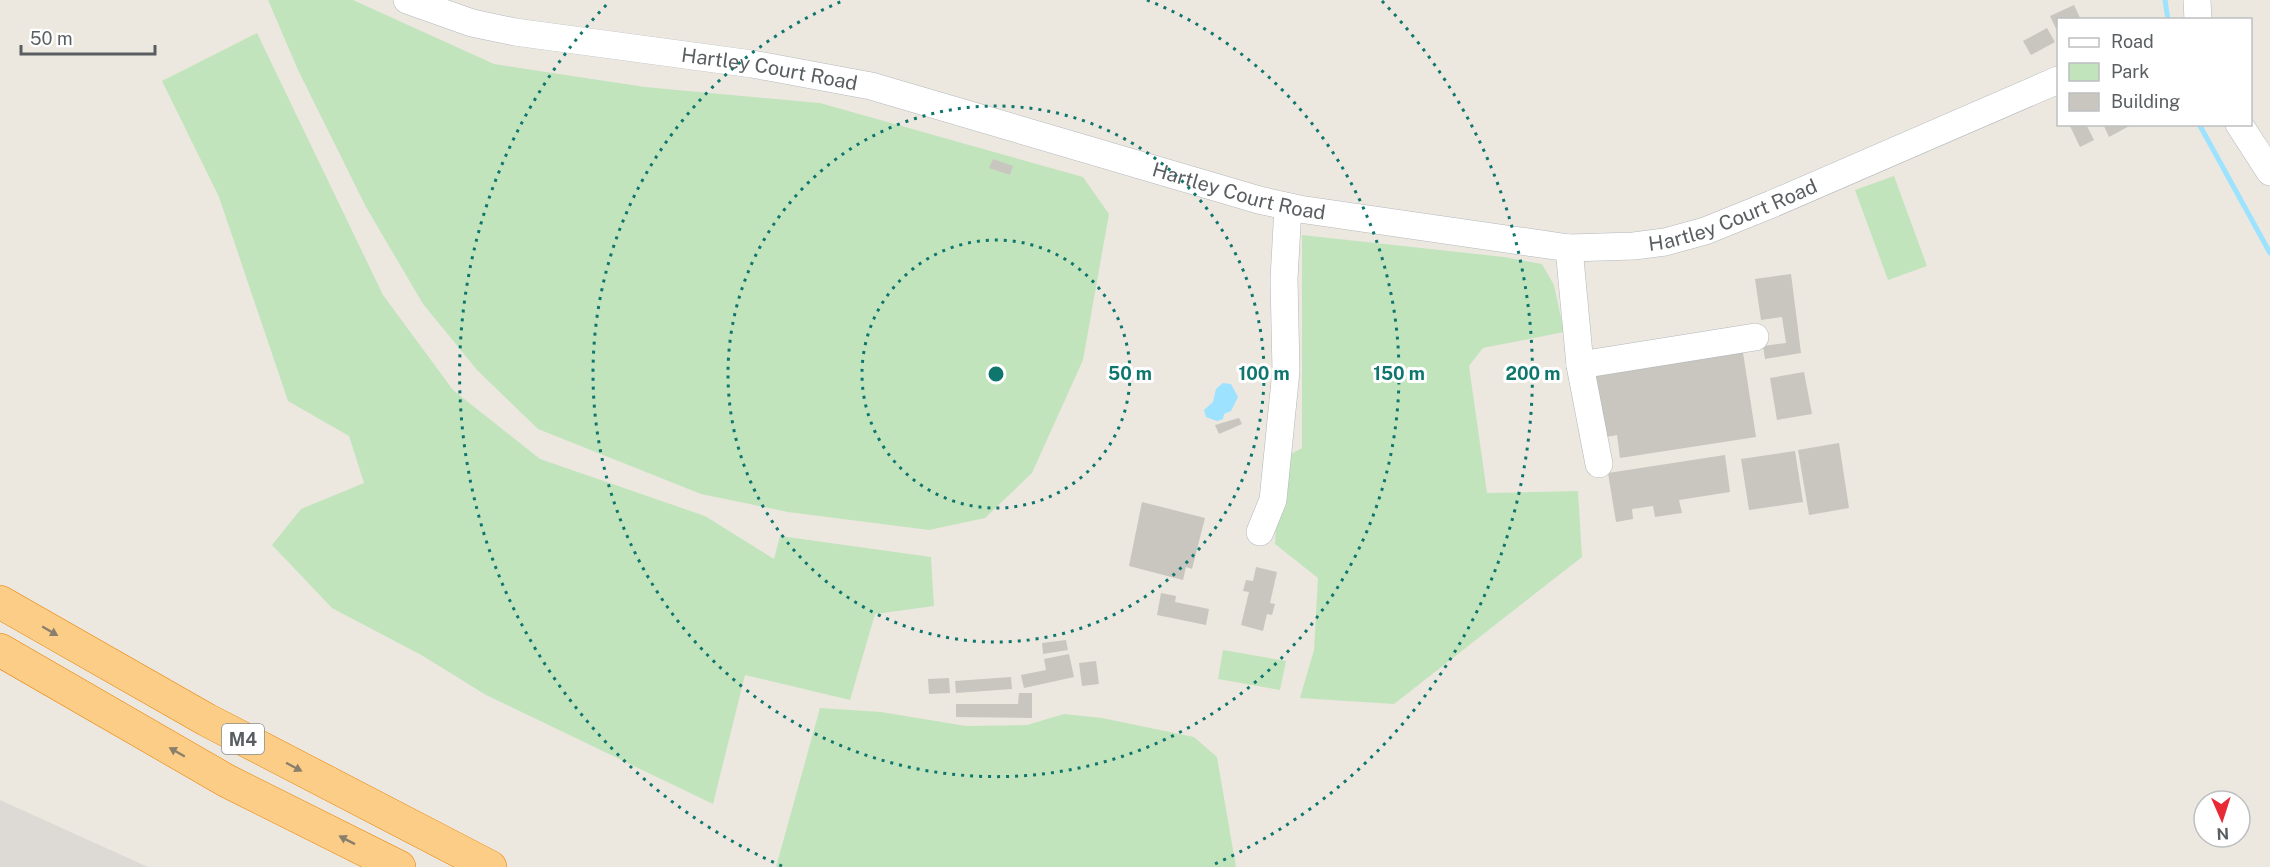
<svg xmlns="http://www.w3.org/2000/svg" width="2270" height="867" viewBox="0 0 2270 867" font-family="'Public Sans',sans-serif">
  <rect width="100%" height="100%" fill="#ece8e0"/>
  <path fill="#dddad5" d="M 0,800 L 148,867 L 0,867 Z"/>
  <g fill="#c2e4bc">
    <path d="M 268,0 L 353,0 L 494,64 L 645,87 L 820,103 L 1083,177 L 1109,214 L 1083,360 L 1032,473 L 985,518 L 929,530 L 788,512 L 701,494 L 538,429 L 477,370 L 423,304 L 366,207 L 298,70 Z"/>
    <path d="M 257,33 L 383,295 L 453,390 L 540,459 L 705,516 L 774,559 L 780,536 L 931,557 L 934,606 L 875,614 L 850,700 L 745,675 L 713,804 L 486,695 L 423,656 L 332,608 L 272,545 L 301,509 L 364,483 L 349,436 L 288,401 L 219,197 L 162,81 Z"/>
    <path d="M 1894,176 L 1927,266 L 1888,280 L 1855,190 Z"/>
    <path d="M 1302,235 L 1504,257 L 1542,264 L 1554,285 L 1564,332 L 1483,348 L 1469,366 L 1487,493 L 1578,491 L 1582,557 L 1394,704 L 1300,698 L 1314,650 L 1318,578 L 1275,544 L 1279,460 L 1302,448 Z"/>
    <path d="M 1223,650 L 1286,661 L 1280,690 L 1218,679 Z"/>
    <path d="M 820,708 L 881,712 L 966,726 L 1027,725 L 1064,714 L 1102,718 L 1194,737 L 1217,757 L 1236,867 L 776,867 Z"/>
  </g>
  <path fill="#9de2ff" d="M 1223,383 L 1231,384 L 1238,397 L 1231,411 L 1224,414 L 1223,419 L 1217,421 L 1206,417 L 1204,410 L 1213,402 L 1216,389 Z"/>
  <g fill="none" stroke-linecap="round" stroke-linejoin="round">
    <g stroke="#9de2ff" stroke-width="5">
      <path d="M 2165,0 L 2168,20"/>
      <path d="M 2199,124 L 2270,253"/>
    </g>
  </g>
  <g fill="#c9c5bf">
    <path d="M 2074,5 L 2081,20 L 2058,20 L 2058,33 L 2050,16 Z"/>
    <path d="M 2047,28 L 2055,42 L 2031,55 L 2023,41 Z"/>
    <path d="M 2069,124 L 2086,124 L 2094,140 L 2080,147 Z"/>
    <path d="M 2103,124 L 2133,124 L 2109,137 Z"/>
    <path d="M 993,159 L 1013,166 L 1010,175 L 989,168 Z"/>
    <path d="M 1791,274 L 1801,353 L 1765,359 L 1763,346 L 1786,343 L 1782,317 L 1761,320 L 1755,279 Z"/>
    <path d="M 1742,346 L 1756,437 L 1620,458 L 1617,435 L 1601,438 L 1590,370 Z"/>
    <path d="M 1804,372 L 1812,414 L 1777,420 L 1770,378 Z"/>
    <path d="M 1239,418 L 1242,424 L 1219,434 L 1215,425 Z"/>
    <path d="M 1839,443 L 1849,508 L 1809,515 L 1798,450 Z"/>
    <path d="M 1795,451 L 1803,502 L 1749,510 L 1741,459 Z"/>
    <path d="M 1725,455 L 1730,492 L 1679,500 L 1682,513 L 1655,517 L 1653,506 L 1632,509 L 1633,519 L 1616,522 L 1608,473 Z"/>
    <path d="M 1142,502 L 1205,518 L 1192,569 L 1186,567 L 1183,580 L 1129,566 Z"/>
    <path d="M 1256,567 L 1277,572 L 1270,603 L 1275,604 L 1272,615 L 1267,614 L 1263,631 L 1241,625 L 1249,592 L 1243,591 L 1246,580 L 1253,581 Z"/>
    <path d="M 1161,593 L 1176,596 L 1175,602 L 1209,609 L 1206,625 L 1157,615 Z"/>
    <path d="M 1066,640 L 1068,650 L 1043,654 L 1042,643 Z"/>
    <path d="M 1069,654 L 1074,677 L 1024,688 L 1021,675 L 1046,670 L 1044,659 Z"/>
    <path d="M 1096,661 L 1099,684 L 1082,686 L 1079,663 Z"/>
    <path d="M 1011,677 L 1012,689 L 956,693 L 955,681 Z"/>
    <path d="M 949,678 L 950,693 L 929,694 L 928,679 Z"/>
    <path d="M 1019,693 L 1032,693 L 1032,718 L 956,717 L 956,704 L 1018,704 Z"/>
  </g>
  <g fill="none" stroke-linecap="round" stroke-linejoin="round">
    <defs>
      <g id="minor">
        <path id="s1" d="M 407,0 L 472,23 L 515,32 L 752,64 L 871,86 L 1259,200 L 1299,209 L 1569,248 L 1634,246 L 1665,242 L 1705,231 L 1772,204 L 2058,80"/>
        <path d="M 2197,0 L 2198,20"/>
        <path d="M 2239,124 L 2270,172"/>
        <path d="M 1569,248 L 1580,365 L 1599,464"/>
        <path d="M 1580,365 L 1755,337"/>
        <path d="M 1260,532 L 1273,500 L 1286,371 L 1284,279 L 1288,207"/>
      </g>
      <g id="highway">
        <path d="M 0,602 L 207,720 L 490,867"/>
        <path d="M 0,650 L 227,781 L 399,867"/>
      </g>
    </defs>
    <use href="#minor" stroke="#b3b7bb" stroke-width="28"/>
    <use href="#highway" stroke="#eb8001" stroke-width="34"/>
    <use href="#minor" stroke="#fff" stroke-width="27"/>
    <use href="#highway" stroke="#fccd87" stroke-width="33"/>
  </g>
  <defs><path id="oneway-solid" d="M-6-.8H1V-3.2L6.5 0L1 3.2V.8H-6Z" transform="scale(1.5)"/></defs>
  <g fill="#8a7f6c">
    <use href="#oneway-solid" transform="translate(50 631) rotate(30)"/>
    <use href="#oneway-solid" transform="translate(177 752) rotate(-150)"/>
    <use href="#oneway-solid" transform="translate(294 767) rotate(28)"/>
    <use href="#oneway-solid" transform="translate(347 840) rotate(-153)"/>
  </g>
  <g fill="none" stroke="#0f766e" stroke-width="3" stroke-dasharray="3 6">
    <circle cx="996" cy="374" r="134"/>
    <circle cx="996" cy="374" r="268"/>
    <path d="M1147 0A403 403 0 1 1 845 0"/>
    <path d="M782 866A537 537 0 0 1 610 1M1382 1A537 537 0 0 1 1210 866"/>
  </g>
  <g text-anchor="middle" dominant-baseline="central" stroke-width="6" stroke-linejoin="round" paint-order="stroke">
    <rect fill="#fff" stroke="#8b8e90" stroke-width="1.5" x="222" y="724" width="42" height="30" rx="4.5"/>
    <g font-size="18" font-weight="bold" fill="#595e61">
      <text x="243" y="739">M4</text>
    </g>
    <g font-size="20" fill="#595e61" stroke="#fff">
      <text stroke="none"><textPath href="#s1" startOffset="370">Hartley Court Road</textPath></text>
      <text stroke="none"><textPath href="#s1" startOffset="856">Hartley Court Road</textPath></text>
      <text stroke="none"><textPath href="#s1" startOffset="1360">Hartley Court Road</textPath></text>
    </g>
  </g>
  <circle cx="996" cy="374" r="9" fill="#0f766e" stroke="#fff" stroke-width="3"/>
  <g font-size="18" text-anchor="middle" font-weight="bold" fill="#0f766e" stroke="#fff" stroke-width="6" stroke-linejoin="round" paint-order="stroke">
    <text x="1130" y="380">50 m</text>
    <text x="1264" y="380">100 m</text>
    <text x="1399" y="380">150 m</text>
    <text x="1533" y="380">200 m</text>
  </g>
  <rect x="2057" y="18" width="195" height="108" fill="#ffffff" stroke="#bdbfc0" stroke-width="1.5"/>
  <rect x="2069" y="38" width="30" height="9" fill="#ffffff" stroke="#bdbfc0" stroke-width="1.5"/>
  <text x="2111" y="48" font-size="18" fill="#595e61">Road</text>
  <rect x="2069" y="63" width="30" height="18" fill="#c2e4bc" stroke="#bdbfc0" stroke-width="1.5"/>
  <text x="2111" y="78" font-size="18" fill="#595e61">Park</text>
  <rect x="2069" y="93" width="30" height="18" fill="#c9c5bf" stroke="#bdbfc0" stroke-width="1.5"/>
  <text x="2111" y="108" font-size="18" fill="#595e61">Building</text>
  <g transform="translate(2222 819) rotate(177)"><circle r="28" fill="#ffffff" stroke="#bdbfc0" stroke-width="1.5"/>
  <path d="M0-4.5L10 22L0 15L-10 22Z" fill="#e82a37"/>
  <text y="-9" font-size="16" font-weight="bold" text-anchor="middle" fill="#595e61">N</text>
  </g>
  <path d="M21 45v9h134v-9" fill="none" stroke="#595e61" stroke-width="3"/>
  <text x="30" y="45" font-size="18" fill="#595e61" stroke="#ffffff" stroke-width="4.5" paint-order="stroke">50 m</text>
</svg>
